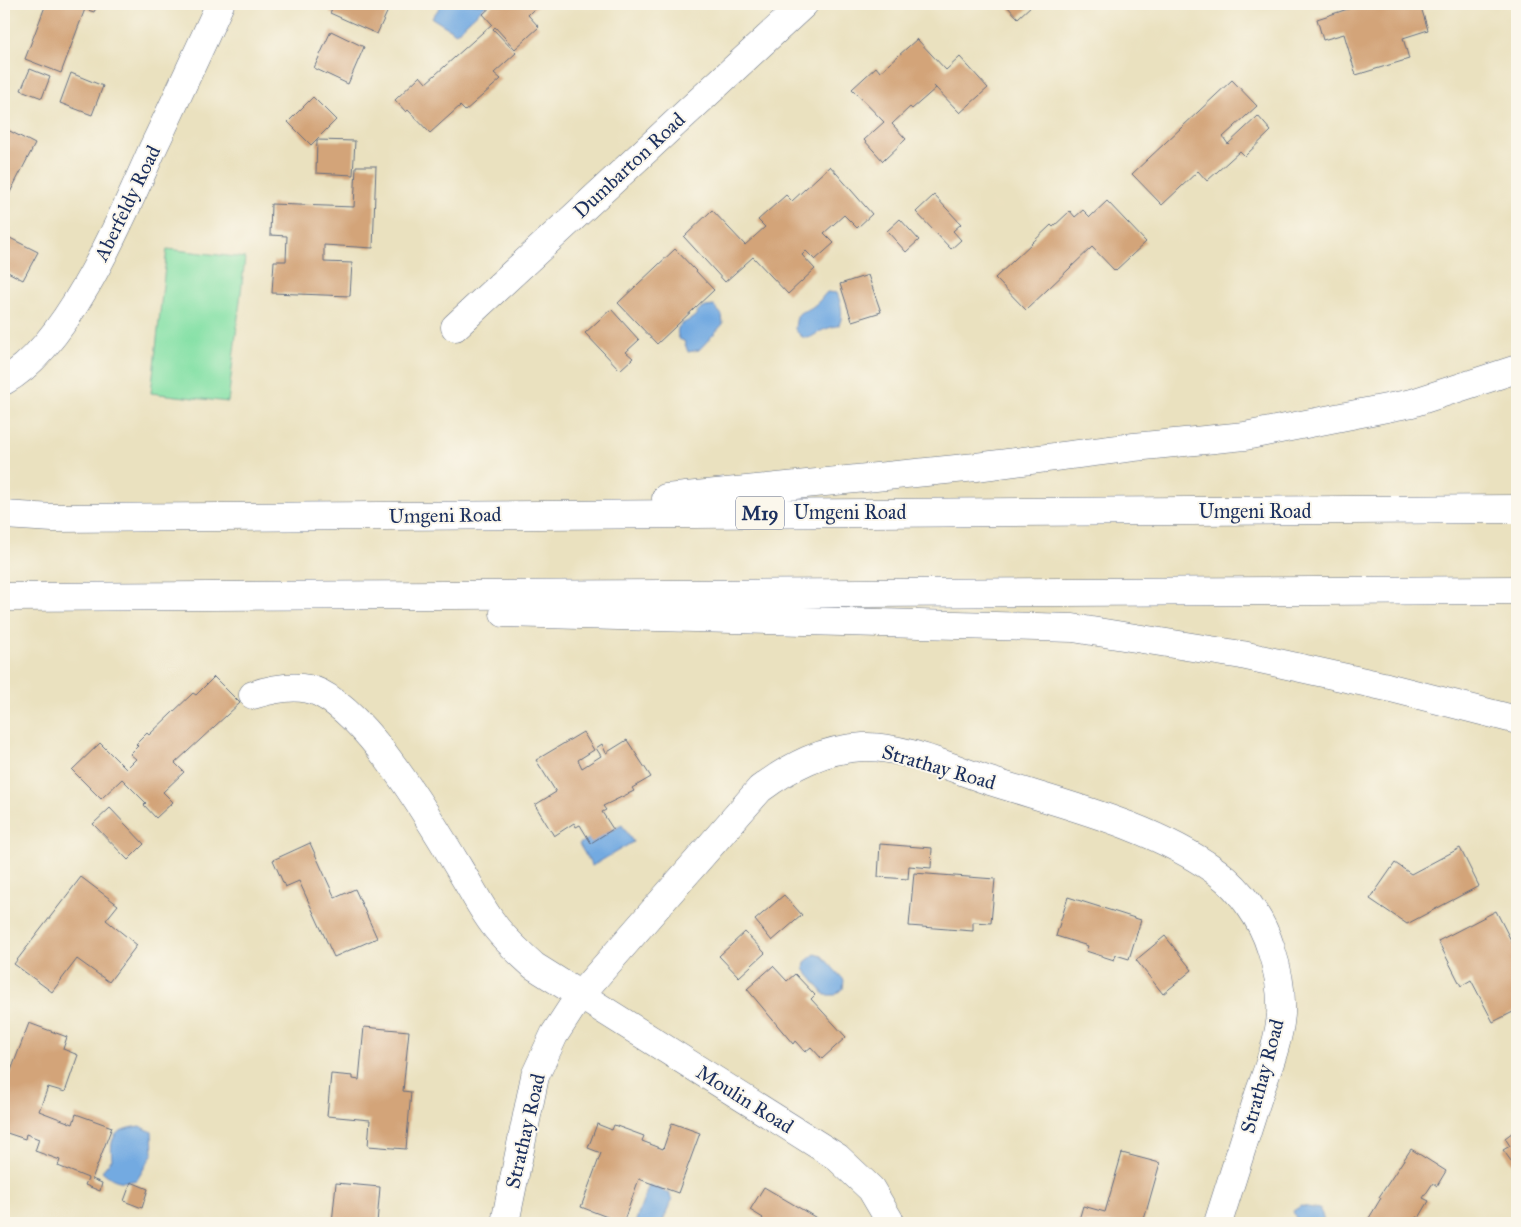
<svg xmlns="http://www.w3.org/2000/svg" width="1521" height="1227" viewBox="0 0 1521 1227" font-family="'IM FELL Great Primer',serif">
  <rect width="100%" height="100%" fill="#fbf7ec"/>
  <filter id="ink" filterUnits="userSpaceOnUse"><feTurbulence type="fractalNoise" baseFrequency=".02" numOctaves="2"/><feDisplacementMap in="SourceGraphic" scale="10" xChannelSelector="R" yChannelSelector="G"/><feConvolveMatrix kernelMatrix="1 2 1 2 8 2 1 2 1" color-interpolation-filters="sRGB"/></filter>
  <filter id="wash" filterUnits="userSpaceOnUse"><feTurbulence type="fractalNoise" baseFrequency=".0096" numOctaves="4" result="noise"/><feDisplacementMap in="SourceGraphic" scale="20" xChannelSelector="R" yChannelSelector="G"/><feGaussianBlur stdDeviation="1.12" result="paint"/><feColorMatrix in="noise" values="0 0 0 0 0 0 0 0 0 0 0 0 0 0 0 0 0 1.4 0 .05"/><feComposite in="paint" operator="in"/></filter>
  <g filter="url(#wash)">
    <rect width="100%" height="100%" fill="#eae1bf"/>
    <path fill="#87e1a7" stroke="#518882" d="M 167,249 L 245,258 L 228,402 L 151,393 Z"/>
    <g fill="#73aae1" stroke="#476ca0">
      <path d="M 442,4 L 487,4 L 456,33 L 432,18 Z"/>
      <path d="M 827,292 L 837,293 C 841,303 844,315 839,325 C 835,327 830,327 826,329 C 813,333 807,347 795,329 C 797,305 803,316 816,304 C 820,301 823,296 827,292 Z"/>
      <path d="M 714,306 L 722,315 L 723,324 L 699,350 L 688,352 L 684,341 L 679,339 C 672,319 692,326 699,310 L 706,307 Z"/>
      <path d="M 622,825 L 633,842 L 592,866 L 579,844 L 605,830 L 607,833 Z"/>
      <path d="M 815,954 L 822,956 L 844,980 L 843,989 L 835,995 L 825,995 L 804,969 L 805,962 Z"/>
      <path d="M 140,1126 L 152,1132 L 153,1153 L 137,1180 C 122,1183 114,1182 102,1171 L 112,1159 C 109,1134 117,1129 140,1126 Z"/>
      <path d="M 649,1185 L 669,1193 L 672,1200 L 662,1223 L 635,1223 Z"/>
      <path d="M 1301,1206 L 1320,1209 L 1325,1223 L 1298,1223 L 1293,1211 Z"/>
    </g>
    <g id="blocks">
      <g fill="#d3a479">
        <path d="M 46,4 L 98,4 L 94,12 L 85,9 L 61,73 L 25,59 Z"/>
        <path d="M 334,4 L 391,4 L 377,34 L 330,13 Z"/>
        <path d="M 494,4 L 539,4 L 528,15 L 539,27 L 515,49 L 495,27 L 493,29 L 516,53 L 494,73 L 501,79 L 465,111 L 460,106 L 430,133 L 408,110 L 406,112 L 395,100 L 420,76 L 426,83 L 492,24 L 483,14 Z"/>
        <path d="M 1005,4 L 1033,4 L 1018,18 Z"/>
        <path d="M 1357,4 L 1420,4 L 1428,30 L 1403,38 L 1409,59 L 1356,75 L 1344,34 L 1323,40 L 1317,19 L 1351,8 L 1351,6 Z"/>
        <path d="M 331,31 L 364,47 L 348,84 L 314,68 Z"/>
        <path d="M 917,39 L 946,70 L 960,57 L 988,88 L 960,113 L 933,85 L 936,88 L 912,109 L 910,107 L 892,124 L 906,139 L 883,161 L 864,140 L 884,122 L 852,89 L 876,67 L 880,72 Z"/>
        <path d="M 30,69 L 50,77 L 42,98 L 21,90 Z"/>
        <path d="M 71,73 L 103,86 L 92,115 L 60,103 Z"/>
        <path d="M 1232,80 L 1257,106 L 1223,137 L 1228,144 L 1258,116 L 1271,131 L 1245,156 L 1240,151 L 1207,181 L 1198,171 L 1162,205 L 1132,174 Z"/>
        <path d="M 313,97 L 336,120 L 311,145 L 288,122 Z"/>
        <path d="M 4,128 L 35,144 L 4,204 Z"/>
        <path d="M 317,140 L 355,141 L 353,175 L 316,173 Z"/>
        <path d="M 356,166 L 376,166 L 373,248 L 324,245 L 324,262 L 352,263 L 350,296 L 272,293 L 274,261 L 286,261 L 287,236 L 270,235 L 271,204 L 354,207 Z"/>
        <path d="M 830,166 L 872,214 L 857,228 L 844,215 L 824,233 L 834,243 L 815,260 L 806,251 L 802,255 L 815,269 L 788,294 L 753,257 L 725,282 L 684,237 L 712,210 L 745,245 L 765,227 L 758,220 L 786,195 L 792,201 Z"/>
        <path d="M 934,195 L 961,224 L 953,231 L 961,240 L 951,249 L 916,212 Z"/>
        <path d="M 1107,201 L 1146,242 L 1115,271 L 1092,247 L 1026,310 L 995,278 L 1051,225 L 1053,227 L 1070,211 L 1075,217 L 1083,210 L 1090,217 Z"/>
        <path d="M 900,219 L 919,240 L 906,252 L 887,231 Z"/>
        <path d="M 4,235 L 38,252 L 23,280 L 4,270 Z"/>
        <path d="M 675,249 L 714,290 L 657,344 L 618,303 Z"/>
        <path d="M 868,275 L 881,312 L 852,321 L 840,284 Z"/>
        <path d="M 611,309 L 639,340 L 626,352 L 633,358 L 620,370 L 585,333 Z"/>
        <path d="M 214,677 L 240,703 L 175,763 L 184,772 L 163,792 L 173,802 L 156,818 L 144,805 L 146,803 L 122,779 L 101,799 L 72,770 L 100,743 L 126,769 L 136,759 L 130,754 L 138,746 L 136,744 L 147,733 L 149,735 L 193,693 L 196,695 Z"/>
        <path d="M 583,732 L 594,750 L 578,760 L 582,768 L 601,756 L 596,748 L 602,744 L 606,753 L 627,740 L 651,777 L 632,788 L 634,791 L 603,806 L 606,810 L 602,812 L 613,829 L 591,843 L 580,825 L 576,827 L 574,823 L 554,836 L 535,805 L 556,792 L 536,760 Z"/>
        <path d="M 110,808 L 144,844 L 128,860 L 93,824 Z"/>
        <path d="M 310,843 L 335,898 L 355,889 L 377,938 L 334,957 L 299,881 L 285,887 L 273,860 Z"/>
        <path d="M 880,844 L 932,848 L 931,868 L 909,866 L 908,879 L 878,877 Z"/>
        <path d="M 1460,848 L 1479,886 L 1407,924 L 1370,899 L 1395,863 L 1411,874 Z"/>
        <path d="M 914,873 L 995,879 L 991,923 L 973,922 L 973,931 L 909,926 Z"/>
        <path d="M 81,877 L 118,905 L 106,920 L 137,945 L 109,982 L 77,959 L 52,992 L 14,964 Z"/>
        <path d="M 784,895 L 802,915 L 772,941 L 755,920 Z"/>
        <path d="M 1068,897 L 1141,920 L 1129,959 L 1116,955 L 1114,960 L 1086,951 L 1088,946 L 1056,936 Z"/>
        <path d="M 1496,911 L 1517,952 L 1517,956 L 1515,958 L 1517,963 L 1517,1010 L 1493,1022 L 1471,980 L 1461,986 L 1438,941 Z"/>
        <path d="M 745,932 L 765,953 L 739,977 L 719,956 Z"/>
        <path d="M 1165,936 L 1192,970 L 1163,994 L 1136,960 Z"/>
        <path d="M 773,966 L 787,981 L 795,974 L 815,995 L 811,999 L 846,1037 L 822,1059 L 811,1047 L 805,1052 L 795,1041 L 793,1044 L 747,989 Z"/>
        <path d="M 29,1023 L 67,1037 L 63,1049 L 78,1055 L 65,1092 L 48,1087 L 39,1111 L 73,1124 L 76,1114 L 112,1127 L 92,1179 L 102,1183 L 100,1191 L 85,1185 L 88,1178 L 58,1166 L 60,1160 L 35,1151 L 39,1139 L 26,1134 L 25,1139 L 4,1132 L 4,1089 Z"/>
        <path d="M 364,1027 L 409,1031 L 403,1091 L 411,1092 L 406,1149 L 368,1146 L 370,1120 L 327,1116 L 331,1074 L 353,1076 L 353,1079 L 359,1080 Z"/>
        <path d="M 672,1123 L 700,1133 L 678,1193 L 639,1179 L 623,1223 L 581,1207 L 601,1153 L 588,1148 L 597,1124 L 612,1130 L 614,1125 L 644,1136 L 642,1141 L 663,1149 Z"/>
        <path d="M 1517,1129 L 1517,1169 L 1503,1150 L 1510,1146 L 1505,1138 Z"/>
        <path d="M 1411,1149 L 1446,1171 L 1437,1186 L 1433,1183 L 1423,1198 L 1429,1201 L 1419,1218 L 1416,1217 L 1413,1222 L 1415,1223 L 1366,1223 L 1381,1198 L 1379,1197 Z"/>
        <path d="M 1122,1153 L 1160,1163 L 1143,1223 L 1078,1223 L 1083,1206 L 1105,1212 Z"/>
        <path d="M 131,1182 L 148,1189 L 142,1208 L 124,1201 Z"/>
        <path d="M 336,1183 L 380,1187 L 377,1223 L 332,1223 Z"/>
        <path d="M 764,1187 L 825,1223 L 760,1223 L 763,1218 L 750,1210 Z"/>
      </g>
    </g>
  </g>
  <g filter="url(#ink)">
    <use href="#blocks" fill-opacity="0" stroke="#636d80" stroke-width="1"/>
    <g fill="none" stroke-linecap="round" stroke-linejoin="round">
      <defs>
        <g id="minor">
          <path d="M 455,327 L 804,4"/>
          <path d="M 4,381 C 68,347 124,213 153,148 C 176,100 198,52 220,4"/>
          <path d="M 253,695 C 272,689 300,683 320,693 C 373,720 435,828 466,880 C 475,895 483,911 494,925 C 505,940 520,953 534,966 L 837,1157 L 871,1189 L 891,1223"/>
          <path d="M 505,1223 L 535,1076 L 554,1035 L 580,995 L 760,789 C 791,766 823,749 863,747 C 901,745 954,769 990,781 C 1065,805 1152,825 1217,872 C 1241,890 1262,919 1271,949 C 1278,970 1282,991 1281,1014 C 1279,1041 1268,1068 1259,1094 C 1245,1137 1232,1180 1218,1223"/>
        </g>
        <g id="highway">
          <path d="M 666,498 L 976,467 L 1134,447 L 1245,436 L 1412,403 L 1517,369"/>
          <path d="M 4,515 L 53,518 L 1517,509"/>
          <path d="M 4,597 L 1517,590"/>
          <path d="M 504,613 L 1073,628 L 1242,655 L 1387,687 L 1517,720"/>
        </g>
      </defs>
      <use href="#minor" stroke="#636d80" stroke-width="29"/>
      <use href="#highway" stroke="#636d80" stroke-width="29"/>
      <use href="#minor" stroke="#fff" stroke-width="28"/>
      <use href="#highway" stroke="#fff" stroke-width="28"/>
    </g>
  </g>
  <g text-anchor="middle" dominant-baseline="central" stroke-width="4" stroke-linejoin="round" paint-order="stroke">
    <rect fill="#fbf7ec" stroke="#5e6b89" stroke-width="1" x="736" y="496.5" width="48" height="33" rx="4"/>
    <g font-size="19" font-weight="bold" fill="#1b2f5e">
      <text x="760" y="513">M19</text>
    </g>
    <g font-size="20" fill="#1b2f5e" stroke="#fbf7ec">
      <text transform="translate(629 165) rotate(-43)">Dumbarton Road</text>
      <text transform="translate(127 203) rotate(-64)">Aberfeldy Road</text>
      <text x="1255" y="511">Umgeni Road</text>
      <text x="850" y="512">Umgeni Road</text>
      <text transform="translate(445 515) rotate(-1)">Umgeni Road</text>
      <text transform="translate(939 767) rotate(16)">Strathay Road</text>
      <text transform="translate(1262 1076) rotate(-75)">Strathay Road</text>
      <text transform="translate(745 1099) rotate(32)">Moulin Road</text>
      <text transform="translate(525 1131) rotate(-77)">Strathay Road</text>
    </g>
  </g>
  <rect width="1521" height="1227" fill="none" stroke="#fbf7ec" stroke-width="20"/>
</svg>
